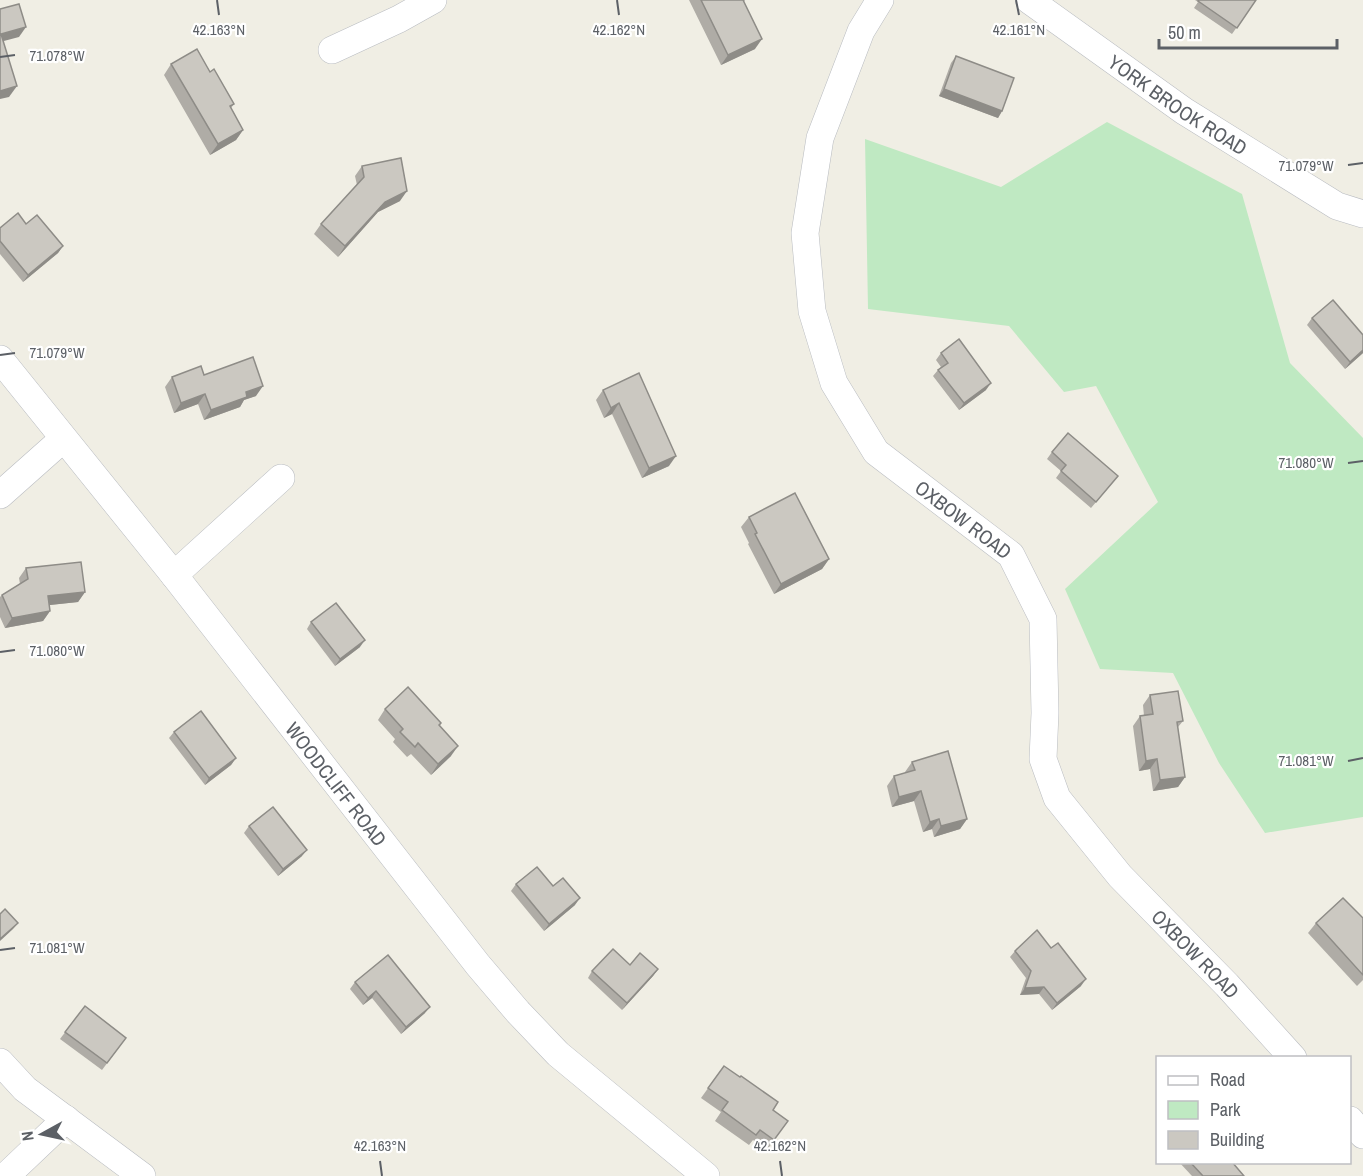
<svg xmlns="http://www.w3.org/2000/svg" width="1363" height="1176" viewBox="0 0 1363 1176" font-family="'Archivo Narrow',sans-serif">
  <rect width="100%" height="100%" fill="#f0eee4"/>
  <path fill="#bfe9c2" d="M 1107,122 L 1242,194 L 1290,363 L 1363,438 L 1363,817 L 1265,833 L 1219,763 L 1173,673 L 1100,669 L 1065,589 L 1158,502 L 1096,386 L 1064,392 L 1009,326 L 868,309 L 865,139 L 1001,187 Z"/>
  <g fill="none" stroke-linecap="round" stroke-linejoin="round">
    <defs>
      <g id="minor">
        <path id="s1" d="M 880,0 L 861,31 L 820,138 L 805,233 L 812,311 L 834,383 L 876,452 L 1011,555 L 1043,619 L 1045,713 L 1043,759 L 1057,798 L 1120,876 L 1227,985 L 1293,1058"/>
        <path id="s2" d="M 1029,0 L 1184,111 L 1337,206 L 1363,214"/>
        <path d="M 332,50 L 399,19 L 433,0"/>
        <path id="s3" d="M 0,359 L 174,575 L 478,965 L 518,1012 L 558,1054 L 706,1176"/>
        <path d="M 0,495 L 63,439"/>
        <path d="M 174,575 L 281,478"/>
        <path d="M 0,1062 L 25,1089 L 142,1176"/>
        <path d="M 1350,1120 L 1363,1135"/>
        <path d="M 6,1176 L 66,1119"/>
      </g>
    </defs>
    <use href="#minor" stroke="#b9bcc1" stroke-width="28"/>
    <use href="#minor" stroke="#fff" stroke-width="27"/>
  </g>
  <g fill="#afaca6">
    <path d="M 689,0 L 745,0 L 744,2 L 755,49 L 721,65 Z"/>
    <path d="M 1195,0 L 1256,0 L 1232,34 L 1194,8 L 1198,2 Z"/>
    <path d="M 956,56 L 1002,111 L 998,118 L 939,96 L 951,63 Z"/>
    <path d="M 171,64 L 210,72 L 234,104 L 231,108 L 243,130 L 236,140 L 210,155 L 164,75 Z"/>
    <path d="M 362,166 L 400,201 L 378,212 L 338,257 L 314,234 L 321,224 L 357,185 L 355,176 Z"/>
    <path d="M 26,224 L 63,246 L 58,253 L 23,282 L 0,254 L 0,228 Z"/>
    <path d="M 1312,318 L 1363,335 L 1363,353 L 1345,369 L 1307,325 Z"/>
    <path d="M 941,353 L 986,390 L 959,410 L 933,376 L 938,370 L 941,367 L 936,360 Z"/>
    <path d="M 639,373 L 669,466 L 642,478 L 612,414 L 604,418 L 596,400 L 603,390 Z"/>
    <path d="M 204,375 L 256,396 L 244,400 L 240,407 L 204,420 L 198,404 L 174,413 L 165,387 L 172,377 Z"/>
    <path d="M 1052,452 L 1113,482 L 1091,508 L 1056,478 L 1061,471 L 1047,459 Z"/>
    <path d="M 749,517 L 829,559 L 822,569 L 774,594 L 748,544 L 749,543 L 741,527 Z"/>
    <path d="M 26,568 L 85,592 L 78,602 L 49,605 L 50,611 L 43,621 L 5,628 L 0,617 L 0,597 L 2,595 L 20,584 L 19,578 Z"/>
    <path d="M 311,622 L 360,647 L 335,666 L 307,629 Z"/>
    <path d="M 1150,695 L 1183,721 L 1178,727 L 1185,777 L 1178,787 L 1153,791 L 1150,769 L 1139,771 L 1133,726 L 1140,716 L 1144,716 L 1143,705 Z"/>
    <path d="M 385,709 L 441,723 L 440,726 L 451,756 L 431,775 L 411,754 L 407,757 L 393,742 L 395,739 L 378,720 Z"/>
    <path d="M 174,732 L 236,758 L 231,765 L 205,785 L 169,738 Z"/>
    <path d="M 912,762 L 967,819 L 960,829 L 934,837 L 932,829 L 923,832 L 914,801 L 892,807 L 887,786 L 894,776 L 905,773 L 905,772 Z"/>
    <path d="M 249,826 L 302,856 L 278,876 L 244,833 Z"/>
    <path d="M 516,884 L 553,886 L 575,905 L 544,931 L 511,891 Z"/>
    <path d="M 1363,918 L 1363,980 L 1357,986 L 1308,933 L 1316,923 Z"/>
    <path d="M 1051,948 L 1081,986 L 1052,1010 L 1039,994 L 1020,995 L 1026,978 L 1010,957 L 1015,951 Z"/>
    <path d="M 388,955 L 425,1013 L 401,1034 L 372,998 L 363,1005 L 350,989 L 355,982 Z"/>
    <path d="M 630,965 L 658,969 L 653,976 L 622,1010 L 588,978 L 592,971 Z"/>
    <path d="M 85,1006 L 126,1038 L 102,1070 L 60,1039 Z"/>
    <path d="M 724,1066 L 773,1110 L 788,1121 L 767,1150 L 753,1140 L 749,1145 L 715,1121 L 721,1112 L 701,1098 Z"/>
    <path d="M 1179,1162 L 1232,1162 L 1243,1176 L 1192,1176 Z"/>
  </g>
  <g fill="#8e8c87">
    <path d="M 26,27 L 19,37 L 0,42 L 1,34 Z"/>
    <path d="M 762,39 L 755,49 L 721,65 L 728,55 Z"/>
    <path d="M 17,86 L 9,97 L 0,99 L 0,91 Z"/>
    <path d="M 944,89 L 1002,111 L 998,118 L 939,96 Z"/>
    <path d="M 243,130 L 236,140 L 210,155 L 218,144 Z"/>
    <path d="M 407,191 L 400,201 L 378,212 L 338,257 L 345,246 L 385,202 Z"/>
    <path d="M 63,246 L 58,253 L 23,282 L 28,275 Z"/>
    <path d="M 1363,350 L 1363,353 L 1345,369 L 1350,362 Z"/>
    <path d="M 991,383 L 986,390 L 959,410 L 964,403 Z"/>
    <path d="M 263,386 L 256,396 L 244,400 L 240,407 L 204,420 L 211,410 L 246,392 Z"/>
    <path d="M 205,394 L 198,404 L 174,413 L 181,403 Z"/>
    <path d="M 619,403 L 612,414 L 604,418 L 611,408 Z"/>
    <path d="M 676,456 L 669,466 L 642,478 L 649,468 Z"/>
    <path d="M 829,559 L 822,569 L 774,594 L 781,584 Z"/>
    <path d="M 85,592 L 78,602 L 41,606 L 48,596 Z"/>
    <path d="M 50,611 L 43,621 L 5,628 L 12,618 Z"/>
    <path d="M 365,640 L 360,647 L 335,666 L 340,659 Z"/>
    <path d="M 458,746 L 451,756 L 431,775 L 438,764 Z"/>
    <path d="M 236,758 L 231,765 L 205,785 L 209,778 Z"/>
    <path d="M 1157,759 L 1150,769 L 1139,771 L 1146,761 Z"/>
    <path d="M 1185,777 L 1178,787 L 1153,791 L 1160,780 Z"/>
    <path d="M 921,791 L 914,801 L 892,807 L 899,797 Z"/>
    <path d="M 939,819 L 932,829 L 923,832 L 930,822 Z"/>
    <path d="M 967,819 L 960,829 L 934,837 L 941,826 Z"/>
    <path d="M 307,850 L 302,856 L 278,876 L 283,869 Z"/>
    <path d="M 580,898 L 575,905 L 544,931 L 549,924 Z"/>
    <path d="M 18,923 L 13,929 L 0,941 L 0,939 Z"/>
    <path d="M 658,969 L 653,976 L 622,1010 L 627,1003 Z"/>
    <path d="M 1086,979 L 1081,986 L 1052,1010 L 1057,1003 Z"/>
    <path d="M 1044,987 L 1039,994 L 1020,995 L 1025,988 Z"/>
    <path d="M 376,991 L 372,998 L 363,1005 L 368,998 Z"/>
    <path d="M 430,1007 L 425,1013 L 401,1034 L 406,1027 Z"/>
  </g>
  <g fill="#cbc8c1" stroke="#8e8c87" stroke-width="1.5">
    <path d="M 701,0 L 743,0 L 762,39 L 728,55 Z"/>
    <path d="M 1199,0 L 1256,0 L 1237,28 L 1198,1 Z"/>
    <path d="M 19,4 L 26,27 L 1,34 L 17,86 L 0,91 L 0,9 Z"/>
    <path d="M 197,49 L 210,72 L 214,69 L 234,104 L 230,106 L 243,130 L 218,144 L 171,64 Z"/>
    <path d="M 956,56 L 1014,78 L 1002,111 L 944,89 Z"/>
    <path d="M 401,158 L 407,191 L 385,202 L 345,246 L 321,224 L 364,177 L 362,166 Z"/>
    <path d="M 18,213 L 26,224 L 37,215 L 63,246 L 28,275 L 0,241 L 0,228 Z"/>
    <path d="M 1333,300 L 1363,335 L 1363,350 L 1350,362 L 1312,318 Z"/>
    <path d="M 959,339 L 991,383 L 964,403 L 938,370 L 948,363 L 941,353 Z"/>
    <path d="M 253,357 L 263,386 L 246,392 L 247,397 L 211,410 L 205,394 L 181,403 L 172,377 L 201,366 L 204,375 Z"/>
    <path d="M 639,373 L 676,456 L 649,468 L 619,403 L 611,408 L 603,390 Z"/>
    <path d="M 1068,433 L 1118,476 L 1096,502 L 1061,471 L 1066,465 L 1052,452 Z"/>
    <path d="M 795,493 L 829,559 L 781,584 L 755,534 L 757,533 L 749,517 Z"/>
    <path d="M 81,562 L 85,592 L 48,596 L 50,611 L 12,618 L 2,595 L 28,579 L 26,568 Z"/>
    <path d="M 336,603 L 365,640 L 340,659 L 311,622 Z"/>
    <path d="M 408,687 L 441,723 L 439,725 L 458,746 L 438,764 L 418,743 L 415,747 L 400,732 L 403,729 L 385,709 Z"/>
    <path d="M 1178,691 L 1183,721 L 1177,722 L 1185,777 L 1160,780 L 1157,759 L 1146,761 L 1140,716 L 1153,714 L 1150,695 Z"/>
    <path d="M 201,711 L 236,758 L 209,778 L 174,732 Z"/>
    <path d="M 948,751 L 967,819 L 941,826 L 939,819 L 930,822 L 921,791 L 899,797 L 894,776 L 915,770 L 912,762 Z"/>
    <path d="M 273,807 L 307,850 L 283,869 L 249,826 Z"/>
    <path d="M 537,867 L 553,886 L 563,878 L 580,898 L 549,924 L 516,884 Z"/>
    <path d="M 1343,898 L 1363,918 L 1363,975 L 1316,923 Z"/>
    <path d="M 5,909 L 18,923 L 0,939 L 0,914 Z"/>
    <path d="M 1037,930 L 1051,948 L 1058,943 L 1086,979 L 1057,1003 L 1044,987 L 1025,988 L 1031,971 L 1015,951 Z"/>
    <path d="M 613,949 L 630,965 L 640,953 L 658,969 L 627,1003 L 592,971 Z"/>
    <path d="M 388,955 L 430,1007 L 406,1027 L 376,991 L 368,998 L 355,982 Z"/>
    <path d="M 85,1006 L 126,1038 L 107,1063 L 65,1032 Z"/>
    <path d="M 724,1066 L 740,1077 L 741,1076 L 778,1102 L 773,1110 L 788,1121 L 774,1140 L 760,1130 L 756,1135 L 722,1110 L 728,1102 L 708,1088 Z"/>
    <path d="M 1190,1162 L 1232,1162 L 1244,1176 L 1203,1176 Z"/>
  </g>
  <path fill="none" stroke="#5c6066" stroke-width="2" d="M 217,0 L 219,15M 617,0 L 619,15M 1016,0 L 1019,15M 0,57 L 15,55M 1348,165 L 1363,163M 0,355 L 15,353M 1348,463 L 1363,461M 0,652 L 15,650M 1348,761 L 1363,758M 0,950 L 15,948M 380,1161 L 382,1176M 780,1161 L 782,1176"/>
  <g text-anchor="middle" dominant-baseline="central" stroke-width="4.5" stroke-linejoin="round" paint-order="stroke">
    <g font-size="20" fill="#5c6066" stroke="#fff">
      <text stroke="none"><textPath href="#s2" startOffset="182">YORK BROOK ROAD</textPath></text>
      <text stroke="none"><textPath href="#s1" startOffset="592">OXBOW ROAD</textPath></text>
      <text stroke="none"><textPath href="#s3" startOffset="542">WOODCLIFF ROAD</textPath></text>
      <text stroke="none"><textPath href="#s1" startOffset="1113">OXBOW ROAD</textPath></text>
    </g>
  </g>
  <g font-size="15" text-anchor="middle" fill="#5c6066" stroke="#fff" stroke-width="4.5" stroke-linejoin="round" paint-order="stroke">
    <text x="219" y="35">42.163°N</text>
    <text x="619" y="35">42.162°N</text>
    <text x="1019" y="35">42.161°N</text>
    <text x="57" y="61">71.078°W</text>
    <text x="1306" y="171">71.079°W</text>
    <text x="57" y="358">71.079°W</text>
    <text x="1306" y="468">71.080°W</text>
    <text x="57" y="656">71.080°W</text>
    <text x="1306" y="766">71.081°W</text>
    <text x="57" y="953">71.081°W</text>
    <text x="380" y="1151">42.163°N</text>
    <text x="780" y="1151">42.162°N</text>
  </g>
  <rect x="1156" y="1056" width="195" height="108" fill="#ffffff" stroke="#bebfc2" stroke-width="1.5"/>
  <rect x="1168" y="1076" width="30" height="9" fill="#ffffff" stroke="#bebfc2" stroke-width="1.5"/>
  <text x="1210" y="1086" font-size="18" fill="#5c6066">Road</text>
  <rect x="1168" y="1101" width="30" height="18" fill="#bfe9c2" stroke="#bebfc2" stroke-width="1.5"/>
  <text x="1210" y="1116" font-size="18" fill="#5c6066">Park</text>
  <rect x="1168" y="1131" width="30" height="18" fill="#cbc8c1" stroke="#bebfc2" stroke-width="1.5"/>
  <text x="1210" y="1146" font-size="18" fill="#5c6066">Building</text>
  <g transform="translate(42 1134) rotate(262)" stroke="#ffffff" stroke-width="4.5" paint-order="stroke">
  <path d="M0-4.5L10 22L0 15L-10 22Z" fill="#5c6066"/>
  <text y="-9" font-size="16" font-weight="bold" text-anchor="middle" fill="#5c6066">N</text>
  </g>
  <path d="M1159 39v9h178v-9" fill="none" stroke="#5c6066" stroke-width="3"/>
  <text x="1168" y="39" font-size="18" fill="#5c6066" stroke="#ffffff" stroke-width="4.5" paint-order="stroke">50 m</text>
</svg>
